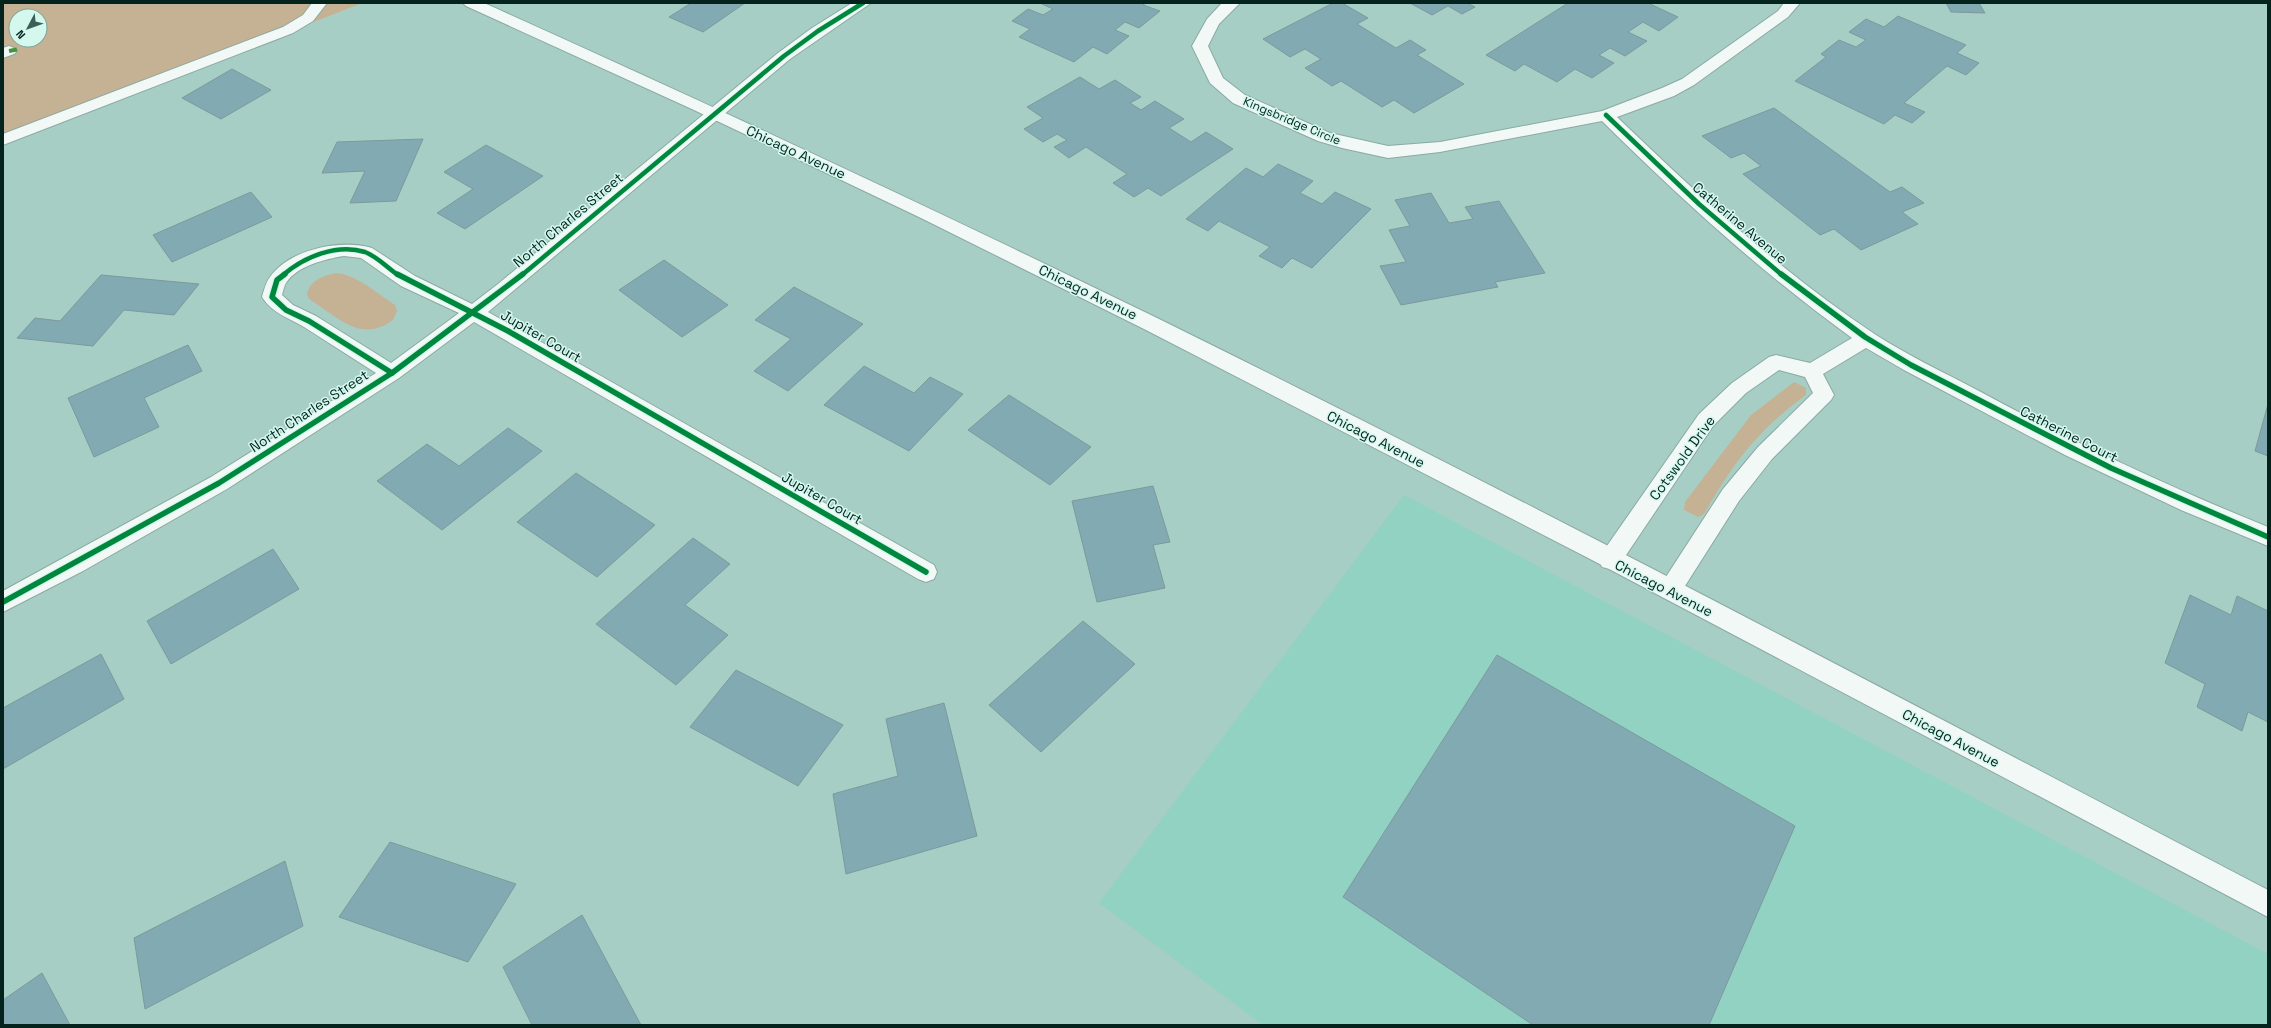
<svg xmlns="http://www.w3.org/2000/svg" width="2271" height="1028" viewBox="0 0 2271 1028" font-family="'Space Grotesk',sans-serif">
  <rect width="100%" height="100%" fill="#a6cec5"/>
  <path fill="#92d2c3" d="M 1404,495 L 2268,954 L 2268,1025 L 1263,1025 L 1099,903 Z"/>
  <g fill="#c5b294" fill-rule="evenodd">
    <path d="M 3,3 L 362,3 L 3,144 ZM 16,16 L 40,16 L 40,40 L 16,40 Z"/>
    <path d="M 336,273 C 356,274 378,294 395,305 L 397,311 L 393,320 C 360,344 338,317 309,299 L 307,294 C 310,280 323,276 336,273 Z"/>
    <path d="M 1794,382 L 1806,388 L 1806,395 C 1757,431 1734,462 1704,514 L 1698,517 L 1684,510 L 1685,502 L 1751,415 Z"/>
  </g>
  <g fill="#82aab2" stroke="#7d999c">
    <path d="M 691,3 L 745,3 L 703,32 L 669,17 Z"/>
    <path d="M 1040,3 L 1146,3 L 1143,5 L 1160,11 L 1139,28 L 1125,22 L 1115,30 L 1129,36 L 1107,54 L 1093,47 L 1074,62 L 1019,37 L 1030,29 L 1012,21 L 1028,9 L 1043,15 L 1053,9 Z"/>
    <path d="M 1333,3 L 1342,3 L 1368,18 L 1357,24 L 1396,48 L 1410,40 L 1426,50 L 1417,55 L 1464,84 L 1414,113 L 1394,100 L 1382,107 L 1341,81 L 1332,86 L 1305,68 L 1321,59 L 1305,49 L 1290,57 L 1263,39 Z"/>
    <path d="M 1410,3 L 1467,3 L 1475,7 L 1462,14 L 1448,6 L 1432,15 Z"/>
    <path d="M 1568,3 L 1648,3 L 1678,17 L 1659,31 L 1643,22 L 1628,32 L 1647,41 L 1625,56 L 1610,48 L 1599,55 L 1614,63 L 1592,78 L 1575,69 L 1557,82 L 1524,64 L 1515,71 L 1486,55 Z"/>
    <path d="M 1946,3 L 1979,3 L 1985,13 L 1951,12 Z"/>
    <path d="M 1898,16 L 1966,45 L 1957,53 L 1979,63 L 1966,75 L 1947,66 L 1904,103 L 1925,112 L 1912,123 L 1895,115 L 1884,124 L 1795,81 L 1826,57 L 1821,54 L 1839,40 L 1856,47 L 1866,40 L 1849,32 L 1866,19 L 1884,27 Z"/>
    <path d="M 232,69 L 271,90 L 221,119 L 182,98 Z"/>
    <path d="M 1080,77 L 1099,89 L 1115,80 L 1141,97 L 1130,103 L 1141,110 L 1155,101 L 1184,119 L 1169,128 L 1191,142 L 1206,132 L 1233,149 L 1161,196 L 1148,188 L 1134,197 L 1113,183 L 1127,174 L 1086,147 L 1069,158 L 1054,147 L 1067,140 L 1057,134 L 1043,142 L 1024,129 L 1043,118 L 1027,107 Z"/>
    <path d="M 1774,108 L 1890,192 L 1902,187 L 1924,203 L 1902,212 L 1918,224 L 1861,250 L 1834,229 L 1820,235 L 1743,174 L 1761,166 L 1744,153 L 1731,158 L 1702,136 Z"/>
    <path d="M 423,139 L 396,201 L 350,203 L 365,171 L 322,173 L 337,142 Z"/>
    <path d="M 486,145 L 543,176 L 465,229 L 437,213 L 473,189 L 444,172 Z"/>
    <path d="M 1278,164 L 1313,181 L 1300,193 L 1322,204 L 1335,192 L 1371,209 L 1312,268 L 1292,258 L 1282,268 L 1259,256 L 1270,247 L 1219,221 L 1208,231 L 1186,219 L 1246,168 L 1263,177 Z"/>
    <path d="M 251,192 L 272,217 L 172,262 L 153,235 Z"/>
    <path d="M 1431,193 L 1449,223 L 1473,219 L 1465,207 L 1499,201 L 1545,273 L 1495,282 L 1498,287 L 1401,305 L 1380,266 L 1406,262 L 1389,230 L 1410,226 L 1395,200 Z"/>
    <path d="M 664,260 L 728,305 L 682,337 L 619,290 Z"/>
    <path d="M 101,275 L 199,284 L 174,315 L 124,310 L 93,346 L 17,338 L 35,318 L 60,321 Z"/>
    <path d="M 794,287 L 863,324 L 788,391 L 754,371 L 791,339 L 755,320 Z"/>
    <path d="M 188,345 L 202,371 L 144,398 L 159,427 L 94,457 L 68,398 Z"/>
    <path d="M 864,366 L 914,393 L 930,377 L 963,394 L 909,451 L 824,405 Z"/>
    <path d="M 1009,395 L 1091,447 L 1050,485 L 968,430 Z"/>
    <path d="M 2268,404 L 2268,456 L 2255,451 Z"/>
    <path d="M 508,428 L 542,451 L 442,530 L 377,481 L 427,444 L 459,466 Z"/>
    <path d="M 576,473 L 655,525 L 597,577 L 517,522 Z"/>
    <path d="M 1153,486 L 1170,542 L 1153,545 L 1165,588 L 1097,602 L 1072,501 Z"/>
    <path d="M 693,538 L 730,564 L 685,605 L 728,635 L 676,685 L 596,624 Z"/>
    <path d="M 273,549 L 299,589 L 171,664 L 147,621 Z"/>
    <path d="M 2190,595 L 2231,615 L 2237,596 L 2268,611 L 2268,722 L 2248,712 L 2242,731 L 2197,707 L 2205,684 L 2165,663 Z"/>
    <path d="M 1083,621 L 1135,664 L 1041,752 L 989,705 Z"/>
    <path d="M 101,654 L 124,699 L 3,769 L 3,708 Z"/>
    <path d="M 1497,655 L 1795,826 L 1709,1025 L 1533,1025 L 1343,897 Z"/>
    <path d="M 736,670 L 843,725 L 798,786 L 690,727 Z"/>
    <path d="M 944,703 L 977,836 L 846,874 L 833,794 L 898,776 L 886,719 Z"/>
    <path d="M 390,842 L 516,884 L 468,962 L 339,917 Z"/>
    <path d="M 285,861 L 303,926 L 145,1009 L 134,938 Z"/>
    <path d="M 582,915 L 641,1025 L 532,1025 L 503,967 Z"/>
    <path d="M 42,973 L 70,1025 L 3,1025 L 3,1000 Z"/>
  </g>
  <g fill="none" stroke-linecap="round" stroke-linejoin="round">
    <defs>
      <g id="service">
        <path d="M 312,3 L 327,3 L 313,21 L 293,33 L 3,145 L 3,134 L 283,27 L 303,15 Z"/>
        <path d="M 9,46 L 14,48 L 17,51 L 14,54 L 3,58 L 3,48 Z"/>
      </g>
      <g id="minor">
        <path d="M 852,3 L 871,3 L 790,59 L 488,312 L 934,565 L 937,572 L 934,579 L 926,582 L 918,579 L 474,322 L 399,378 L 227,489 L 83,571 L 3,612 L 3,591 L 211,477 L 376,373 C 352,358 328,342 304,327 C 289,318 272,313 262,297 C 264,290 266,282 270,277 C 290,249 340,239 372,248 L 415,276 L 472,304 L 498,284 L 778,53 L 812,28 ZM 344,256 L 361,258 L 401,286 L 459,313 L 391,363 L 316,316 L 293,305 L 282,295 C 283,292 284,286 286,283 C 297,266 325,259 344,256 Z"/>
        <path d="M 1222,3 L 1240,3 L 1219,24 L 1208,46 L 1223,78 L 1245,95 L 1330,133 L 1388,146 L 1440,142 L 1602,111 L 1662,88 L 1682,79 L 1778,11 L 1784,3 L 1800,3 L 1788,17 L 1694,85 L 1674,96 L 1617,117 C 1698,195 1782,273 1876,335 C 1909,356 1945,373 1979,391 C 2073,442 2169,487 2268,527 L 2268,546 L 2181,510 L 2065,455 L 1904,370 L 1866,348 L 1823,374 L 1834,395 L 1831,400 L 1772,459 L 1739,501 L 1678,597 L 1670,600 L 1662,597 L 1659,590 L 1662,583 L 1723,489 L 1758,447 L 1813,393 L 1805,377 L 1779,370 L 1746,393 L 1713,426 L 1618,567 L 1610,569 L 1602,567 L 1599,560 L 1602,553 L 1699,414 L 1732,383 L 1769,357 L 1776,355 L 1810,363 L 1852,338 C 1762,273 1681,199 1602,121 L 1440,152 L 1388,158 L 1342,148 L 1318,141 L 1233,103 L 1210,83 L 1192,46 L 1207,19 Z"/>
      </g>
      <path id="secondary" d="M 463,3 L 484,3 C 709,104 933,209 1155,317 C 1529,501 1898,697 2268,890 L 2268,917 L 1592,560 L 1146,330 L 921,218 L 694,110 L 466,6 Z"/>
    </defs>
    <use href="#service" stroke="#8aaaa2" stroke-width="2"/>
    <use href="#minor" stroke="#8aaaa2" stroke-width="2"/>
    <use href="#secondary" stroke="#8aaaa2" stroke-width="2"/>
    <use href="#service" fill="#f2f8f6" fill-rule="evenodd"/>
    <use href="#minor" fill="#f2f8f6" fill-rule="evenodd"/>
    <use href="#secondary" fill="#f2f8f6" fill-rule="evenodd"/>
    <path stroke="#43943c" stroke-width="4" stroke-dasharray="8 4" stroke-linecap="butt" d="M 9,51 L 20,49"/>
    <defs>
      <g id="cycleway-far1">
        <path d="M 1606,115 L 1699,204 L 1782,275"/>
        <path d="M 283,275 C 304,257 337,243 365,252 C 376,256 388,268 398,275"/>
        <path d="M 522,275 L 784,56 L 818,31 L 863,3"/>
      </g>
      <g id="cycleway">
        <path d="M 285,274 L 277,280 L 272,297 L 286,310 L 309,321 L 392,373"/>
        <path d="M 397,274 L 508,331 L 926,572"/>
        <path d="M 1781,274 L 1865,337 L 1911,365 L 2111,468 L 2268,537"/>
        <path d="M 3,602 L 219,483 L 392,373 L 523,274"/>
      </g>
    </defs>
    <use href="#cycleway-far1" stroke="#d4f8ee" stroke-width="6"/>
    <use href="#cycleway" stroke="#d4f8ee" stroke-width="8"/>
    <use href="#cycleway-far1" stroke="#00873e" stroke-width="4.5"/>
    <use href="#cycleway" stroke="#00873e" stroke-width="5.5"/>
  </g>
  <g text-anchor="middle" dominant-baseline="central" stroke-width="3" stroke-linejoin="round" paint-order="stroke">
    <g font-size="12" fill="#04231d" stroke="#d4f8ee">
      <text transform="translate(1292 121) rotate(23)">Kingsbridge Circle</text>
    </g>
    <g font-size="14" fill="#04231d" stroke="#d4f8ee">
      <text transform="translate(796 152) rotate(25)">Chicago Avenue</text>
      <text transform="translate(568 220) rotate(-40)">North Charles Street</text>
      <text transform="translate(1740 223) rotate(40)">Catherine Avenue</text>
      <text transform="translate(1088 292) rotate(26)">Chicago Avenue</text>
      <text transform="translate(541 336) rotate(30)">Jupiter Court</text>
      <text transform="translate(309 411) rotate(-33)">North Charles Street</text>
      <text transform="translate(2069 434) rotate(27)">Catherine Court</text>
      <text transform="translate(1376 439) rotate(27)">Chicago Avenue</text>
      <text transform="translate(1682 458) rotate(-54)">Cotswold Drive</text>
      <text transform="translate(822 498) rotate(30)">Jupiter Court</text>
      <text transform="translate(1664 588) rotate(27)">Chicago Avenue</text>
      <text transform="translate(1951 738) rotate(28)">Chicago Avenue</text>
    </g>
  </g>
  <rect width="2271" height="1028" fill="none" stroke="#04231d" stroke-width="8"/>
  <g transform="translate(28 28) rotate(229)"><circle r="19" fill="#d4f8ee" stroke="#81a39a"/>
  <path d="M0-3L7 15L0 10L-7 15Z" fill="#3d5f58"/>
  <text y="-6" font-size="11" font-weight="bold" text-anchor="middle" fill="#04231d">N</text>
  </g>
</svg>
